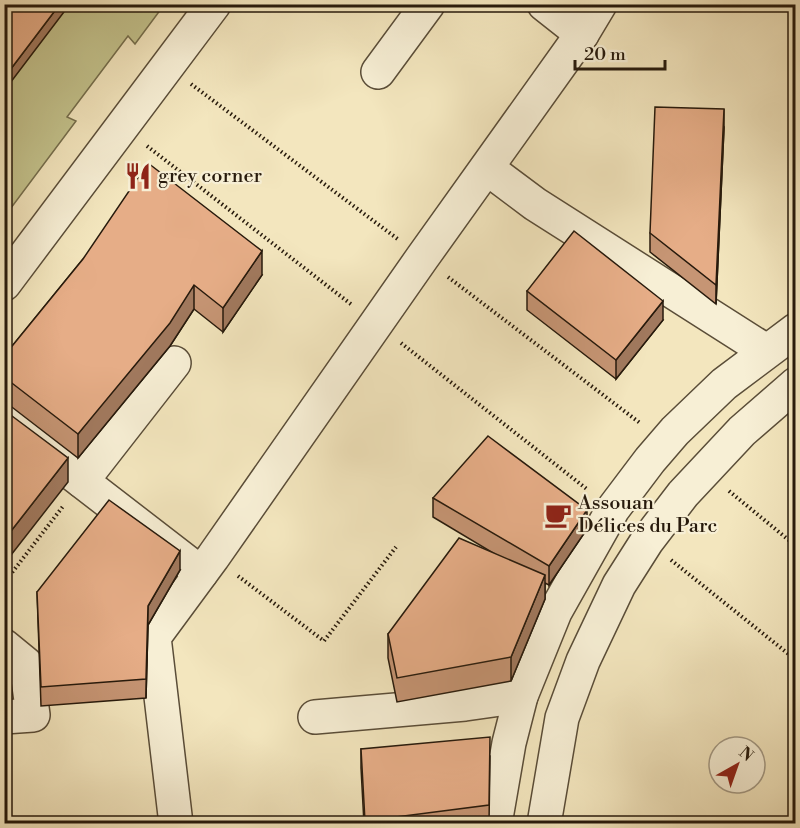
<svg xmlns="http://www.w3.org/2000/svg" width="800" height="828" viewBox="0 0 800 828" font-family="'Libre Bodoni',serif">
  <rect width="100%" height="100%" fill="#f3e6be"/>
  <filter id="stains"><feTurbulence type="fractalNoise" baseFrequency=".00333" numOctaves="4"/><feColorMatrix values="0 0 0 0 .2 0 0 0 0 .09 0 0 0 0 .02 0 0 0 .5 -.17"/></filter>
  <radialGradient id="worn" r=".72"><stop offset=".6" stop-color="#630" stop-opacity="0"/><stop offset="1" stop-color="#630" stop-opacity=".3"/></radialGradient>
  <path fill="#c3c28c" stroke="#756e4c" stroke-width="1.5" d="M 5,5 L 164,5 L 135,44 L 128,36 L 67,117 L 76,121 L 5,216 Z"/>
  <g fill="none" stroke-linecap="round" stroke-linejoin="round">
    <defs>
      <g id="minor">
        <path d="M 544,4 L 582,34"/>
        <path d="M 378,72 L 428,4"/>
        <path d="M 487,168 L 535,204 L 766,351"/>
        <path d="M 4,284 L 214,4"/>
        <path d="M 4,421 L 201,573"/>
        <path d="M 82,481 L 174,363"/>
        <path d="M 4,646 L 26,664 L 33,715 L 4,717"/>
        <path d="M 315,717 L 465,704 L 521,696"/>
        <path d="M 176,824 L 154,637 L 213,557 L 422,258 L 582,34 L 600,4"/>
        <path d="M 495,824 L 509,743 L 521,696 L 555,612 L 613,509 L 650,460 L 675,431 L 724,384 L 796,330"/>
        <path d="M 544,824 L 562,718 L 583,661 L 619,585 L 647,541 L 683,494 L 742,431 L 796,384"/>
      </g>
    </defs>
    <use href="#minor" stroke="#5a4d38" stroke-width="36"/>
    <g stroke="#271a0c" stroke-width="4" stroke-dasharray="1.5 3" stroke-linecap="butt">
      <path d="M 191,84 L 399,240"/>
      <path d="M 147,146 L 352,305"/>
      <path d="M 448,277 L 640,423"/>
      <path d="M 401,343 L 588,490"/>
      <path d="M 729,491 L 796,546"/>
      <path d="M 671,560 L 796,660"/>
      <path d="M 238,576 L 324,641 L 396,547"/>
      <path d="M 4,583 L 64,505"/>
    </g>
    <use href="#minor" stroke="#f7efd5" stroke-width="33"/>
  </g>
  <g fill="#c69574" stroke="#271a0c" stroke-width="1.5">
    <path d="M 724,128 L 716,304 L 650,252 L 650,233 Z"/>
    <path d="M 83,259 L 262,275 L 223,332 L 194,309 L 170,346 L 78,458 L 4,401 L 4,356 Z"/>
    <path d="M 527,291 L 663,320 L 616,379 L 527,310 Z"/>
    <path d="M 433,498 L 587,529 L 549,585 L 545,583 L 545,599 L 511,681 L 397,702 L 388,658 L 388,634 L 495,554 L 433,517 Z"/>
    <path d="M 180,570 L 148,625 L 146,698 L 41,706 L 37,592 Z"/>
    <path d="M 361,749 L 490,756 L 489,824 L 364,824 L 361,768 Z"/>
  </g>
  <g fill="#a1795e" stroke="#271a0c" stroke-width="1.5">
    <path d="M 60,4 L 70,4 L 4,91 L 4,78 Z"/>
    <path d="M 724,109 L 724,128 L 716,304 L 716,285 Z"/>
    <path d="M 262,251 L 262,275 L 223,332 L 223,308 Z"/>
    <path d="M 194,285 L 194,309 L 170,346 L 78,458 L 78,434 Z"/>
    <path d="M 663,301 L 663,320 L 616,379 L 616,360 Z"/>
    <path d="M 68,458 L 68,482 L 4,564 L 4,540 Z"/>
    <path d="M 587,510 L 587,529 L 549,585 L 549,566 Z"/>
    <path d="M 180,551 L 180,570 L 148,625 L 146,698 L 148,606 Z"/>
    <path d="M 545,575 L 545,599 L 511,681 L 511,657 Z"/>
  </g>
  <g fill="#e6ad87" stroke="#271a0c" stroke-width="1.5">
    <path d="M 4,4 L 60,4 L 4,78 Z"/>
    <path d="M 655,107 L 724,109 L 716,285 L 650,233 Z"/>
    <path d="M 148,163 L 262,251 L 223,308 L 194,285 L 170,323 L 78,434 L 4,377 L 4,356 L 83,259 Z"/>
    <path d="M 574,231 L 663,301 L 616,360 L 527,291 Z"/>
    <path d="M 4,410 L 68,458 L 4,540 Z"/>
    <path d="M 488,436 L 587,510 L 549,566 L 433,498 Z"/>
    <path d="M 109,500 L 180,551 L 148,606 L 146,679 L 41,687 L 37,592 Z"/>
    <path d="M 459,538 L 545,575 L 511,657 L 397,678 L 388,634 Z"/>
    <path d="M 490,737 L 489,805 L 365,821 L 361,749 Z"/>
  </g>
  <defs>
    <symbol id="restaurant-bare" viewBox="-9 -9 18 18"><path d="M-5-6h1v4h1v-4h1v4h1v-4h1v5L-1.5 .5V6h-2V.5L-5-1ZM5-6V6H3V1.5H1.5Q1.5-4 5-6Z" fill="#8f2418" stroke="#f7efd5" stroke-width="2.5" paint-order="stroke"/></symbol>
    <symbol id="cafe-bare" viewBox="-9 -9 18 18"><path d="M-5.5-4.5H6V0H3Q3 3.5 0 3.5H-2.5Q-5.5 3.5-5.5 0ZM3-3.2v2h1.7v-2ZM-6 4.5H4V6H-6Z" fill="#8f2418" stroke="#f7efd5" stroke-width="2.5" paint-order="stroke"/></symbol>
  </defs>
  <g fill-rule="evenodd">
    <use href="#restaurant-bare" x="119" y="157" width="38" height="38"/>
    <use href="#cafe-bare" x="539" y="496" width="38" height="38"/>
  </g>
  <g text-anchor="middle" dominant-baseline="central" stroke-width="4.5" stroke-linejoin="round" paint-order="stroke">
    <g font-size="20" fill="#271a0c" stroke="#f7efd5" text-anchor="start">
      <text x="158" y="176">grey corner</text>
      <text x="578" y="503">Assouan<tspan x="578" dy="23">Délices du Parc</tspan></text>
    </g>
  </g>
  <rect width="800" height="828" fill="none" stroke="#f3e6be" stroke-width="24"/>
  <rect x="6" y="6" width="788" height="816" fill="none" stroke="#271a0c" stroke-width="3"/>
  <rect x="12" y="12" width="776" height="804" fill="none" stroke="#271a0c" stroke-width="1.5"/>
  <g transform="translate(737 765) rotate(40)"><circle r="28" fill="#f7efd5" stroke="#a49a85" stroke-width="1.5"/>
  <path d="M0-4.5L10 22L0 15L-10 22Z" fill="#8f2418"/>
  <text y="-9" font-size="16" font-weight="bold" text-anchor="middle" fill="#271a0c">N</text>
  </g>
  <path d="M575 60v9h90v-9" fill="none" stroke="#271a0c" stroke-width="3"/>
  <text x="584" y="60" font-size="18" fill="#271a0c" stroke="#f7efd5" stroke-width="4.5" paint-order="stroke">20 m</text>
  <rect width="100%" height="100%" filter="url(#stains)"/>
  <rect width="100%" height="100%" fill="url(#worn)"/>
</svg>
